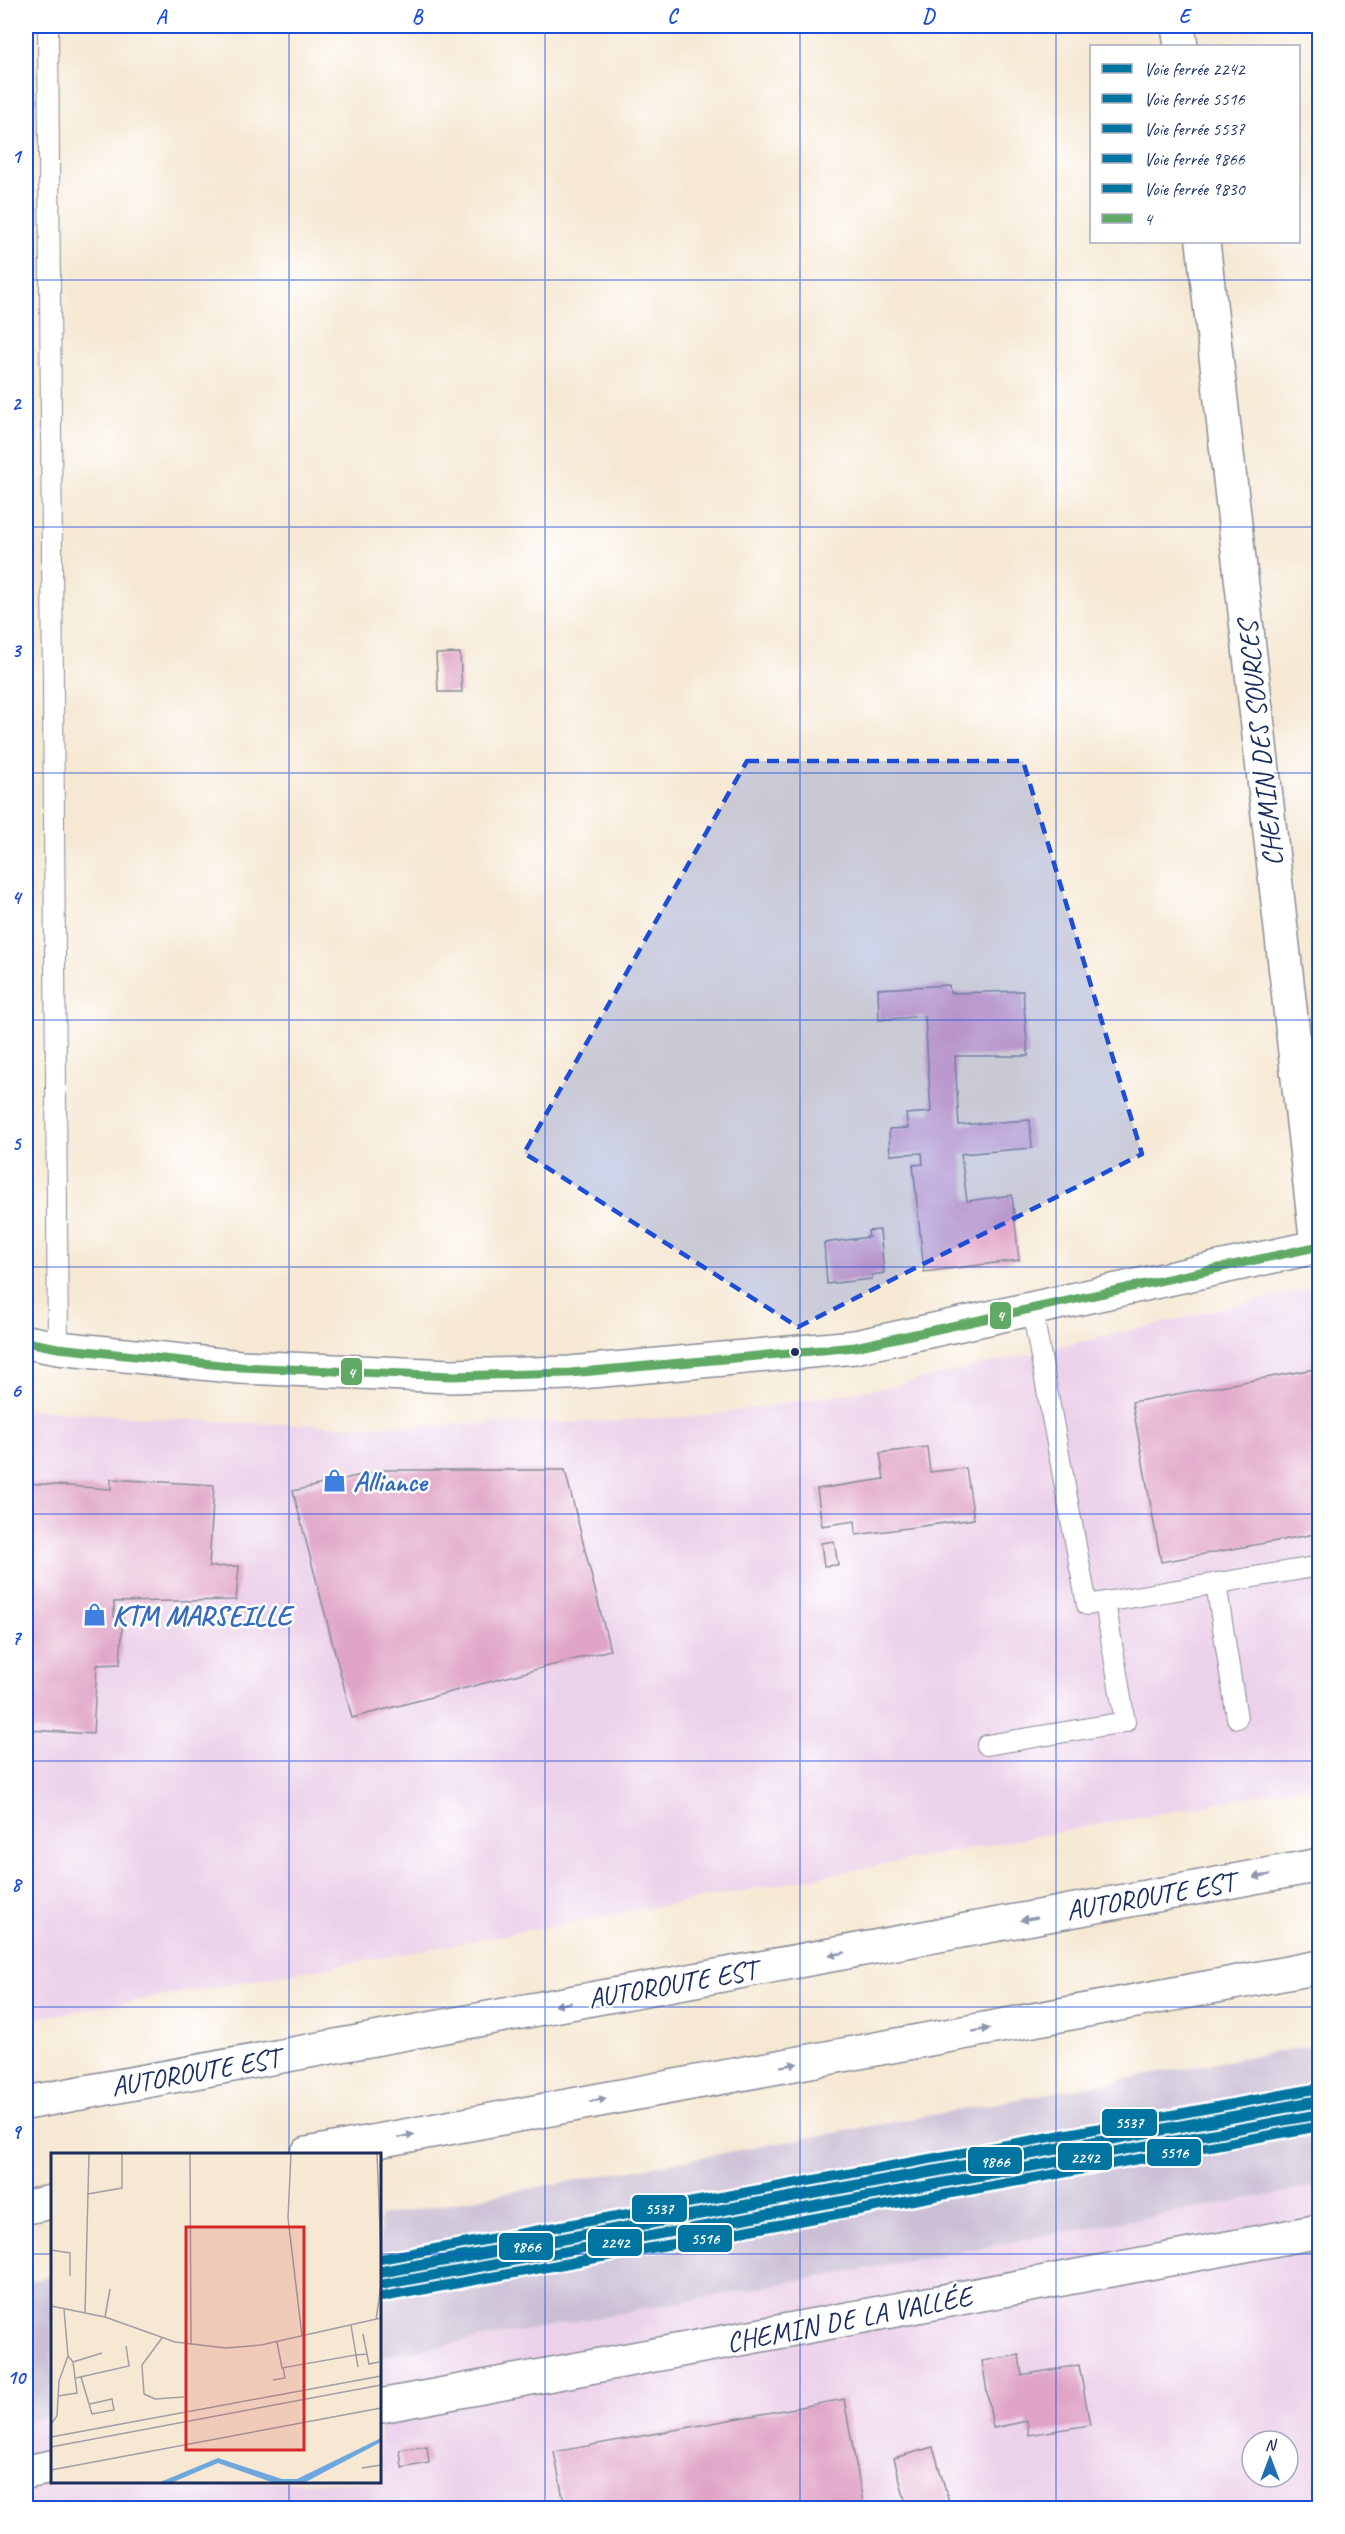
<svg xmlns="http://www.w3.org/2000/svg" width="1345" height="2534" viewBox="0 0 1345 2534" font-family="Caveat,sans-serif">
  <rect width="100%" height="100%" fill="#fff"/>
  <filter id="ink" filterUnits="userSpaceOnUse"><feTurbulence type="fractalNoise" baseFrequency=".0167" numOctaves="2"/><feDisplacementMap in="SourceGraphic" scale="12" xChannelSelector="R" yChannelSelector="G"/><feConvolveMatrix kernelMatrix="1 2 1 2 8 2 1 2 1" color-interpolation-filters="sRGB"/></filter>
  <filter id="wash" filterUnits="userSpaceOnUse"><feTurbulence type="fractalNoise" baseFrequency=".008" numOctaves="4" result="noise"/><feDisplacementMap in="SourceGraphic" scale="24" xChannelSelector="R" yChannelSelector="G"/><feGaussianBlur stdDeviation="1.35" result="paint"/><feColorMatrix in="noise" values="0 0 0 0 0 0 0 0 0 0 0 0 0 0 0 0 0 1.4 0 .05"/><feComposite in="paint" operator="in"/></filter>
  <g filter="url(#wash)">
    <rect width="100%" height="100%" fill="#f6e8d3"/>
    <g fill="#ecd1ea" fill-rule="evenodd">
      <path d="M 1319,1286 L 1319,1784 L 374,1959 L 26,2020 L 26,1409 L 234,1423 L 374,1426 L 591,1422 L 704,1416 L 892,1386 Z"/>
      <path d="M 1319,2186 L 1319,2508 L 26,2508 L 26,2421 L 52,2416 L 52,2482 L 380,2482 L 380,2357 ZM 1252,2441 L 1288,2441 L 1288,2477 L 1252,2477 Z"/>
    </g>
    <g fill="#cbbfd5">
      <path d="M 1319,2044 L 1319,2186 L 380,2357 L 380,2216 Z"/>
      <path d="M 52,2276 L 52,2416 L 26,2421 L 26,2281 Z"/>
    </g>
    <g id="blocks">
      <g fill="#e0a4c7">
        <path d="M 460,653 L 462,692 L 438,692 L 436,654 Z"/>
        <path d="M 949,985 L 950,993 L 1023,991 L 1028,1056 L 955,1056 L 958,1110 L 959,1125 L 1030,1120 L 1032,1148 L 961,1154 L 967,1201 L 1012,1195 L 1019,1260 L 924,1272 L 913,1165 L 923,1164 L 922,1153 L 890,1155 L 889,1129 L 908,1128 L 906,1114 L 931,1112 L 925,1016 L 879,1020 L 878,989 Z"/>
        <path d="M 880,1230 L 884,1273 L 872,1275 L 872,1279 L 827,1284 L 824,1243 L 869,1237 L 868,1231 Z"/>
        <path d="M 1320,1368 L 1320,1533 L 1161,1562 L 1132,1402 Z"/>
        <path d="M 927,1447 L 930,1472 L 966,1468 L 974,1519 L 856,1535 L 855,1521 L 822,1526 L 817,1489 L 884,1479 L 880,1453 Z"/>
        <path d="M 382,1470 L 565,1470 L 610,1650 L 352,1718 L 293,1491 Z"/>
        <path d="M 111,1479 L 214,1485 L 209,1567 L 239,1566 L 236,1600 L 114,1602 L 114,1617 L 123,1617 L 120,1664 L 97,1665 L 93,1734 L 30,1730 L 26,1726 L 26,1483 L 111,1489 Z"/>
        <path d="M 834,1541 L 838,1565 L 824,1566 L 821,1543 Z"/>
        <path d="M 1019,2355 L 1022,2375 L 1079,2365 L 1090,2425 L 1029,2435 L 1027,2421 L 993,2428 L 982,2361 Z"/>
        <path d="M 844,2399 L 864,2508 L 565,2508 L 554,2452 Z"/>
        <path d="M 427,2446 L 429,2463 L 402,2468 L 400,2450 Z"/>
        <path d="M 933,2447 L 951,2508 L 907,2508 L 894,2458 Z"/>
      </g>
    </g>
  </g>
  <g filter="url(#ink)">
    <use href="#blocks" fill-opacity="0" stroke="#888c98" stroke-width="1.5"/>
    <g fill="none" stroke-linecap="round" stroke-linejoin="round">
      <defs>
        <g id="service">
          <path d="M 48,26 L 58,1348"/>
          <path d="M 1032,1309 L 1087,1605 L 1320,1566"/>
          <path d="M 1216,1583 L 1237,1718"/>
          <path d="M 987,1745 L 1125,1722 L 1105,1602"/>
        </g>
        <g id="minor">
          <path d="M 1178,26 L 1181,46"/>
          <path d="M 1203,242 L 1317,1246"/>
        </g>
        <g id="tertiary">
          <path d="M 380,2406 L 1320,2231"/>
          <path d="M 26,2472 L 52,2467"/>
        </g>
        <path id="secondary" d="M 26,1342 L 58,1348 L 240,1367 L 451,1376 L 570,1373 L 855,1347 L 1320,1246"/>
        <g id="motorway">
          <path d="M 26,2103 L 1320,1865"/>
          <path d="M 307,2154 L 1320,1967"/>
          <path d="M 26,2207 L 52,2202"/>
        </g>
      </defs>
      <use href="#service" stroke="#888c98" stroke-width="22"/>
      <use href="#minor" stroke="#888c98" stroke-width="36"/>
      <use href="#tertiary" stroke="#888c98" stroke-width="36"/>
      <use href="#secondary" stroke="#888c98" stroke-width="36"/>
      <use href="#motorway" stroke="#888c98" stroke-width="36"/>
      <use href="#service" stroke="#fff" stroke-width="20"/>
      <use href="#minor" stroke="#fff" stroke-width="33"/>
      <use href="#tertiary" stroke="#fff" stroke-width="33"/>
      <use href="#secondary" stroke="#fff" stroke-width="33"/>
      <use href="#motorway" stroke="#fff" stroke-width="33"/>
      <defs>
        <path id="bus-1" d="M 26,1342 L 58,1348 L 240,1367 L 451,1376 L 570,1373 L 855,1347 L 1320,1246"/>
      </defs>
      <use href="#bus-1" stroke="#fff" stroke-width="14"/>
      <use href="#bus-1" stroke="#60aa66" stroke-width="9"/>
      <defs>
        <path id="rail-1" d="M 380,2285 L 1320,2114"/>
        <path id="rail-2" d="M 382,2297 L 1320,2126"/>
        <path id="rail-3" d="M 380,2259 L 1320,2088"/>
        <path id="rail-4" d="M 380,2273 L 1318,2102"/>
        <path id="rail-5" d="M 382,2271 L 1320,2100"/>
      </defs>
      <use href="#rail-1" stroke="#fff" stroke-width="15"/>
      <use href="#rail-2" stroke="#fff" stroke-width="15"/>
      <use href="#rail-3" stroke="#fff" stroke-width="15"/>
      <use href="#rail-4" stroke="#fff" stroke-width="15"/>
      <use href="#rail-5" stroke="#fff" stroke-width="15"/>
      <use href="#rail-1" stroke="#0075a1" stroke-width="10"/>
      <use href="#rail-2" stroke="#0075a1" stroke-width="10"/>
      <use href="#rail-3" stroke="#0075a1" stroke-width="10"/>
      <use href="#rail-4" stroke="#0075a1" stroke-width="10"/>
      <use href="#rail-5" stroke="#0075a1" stroke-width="10"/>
    </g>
    <defs><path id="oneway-solid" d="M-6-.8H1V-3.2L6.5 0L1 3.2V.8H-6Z" transform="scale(1.5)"/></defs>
    <g fill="#8d97ae">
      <use href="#oneway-solid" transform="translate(1262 1876) rotate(170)"/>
      <use href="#oneway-solid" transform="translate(1029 1919) rotate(170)"/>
      <use href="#oneway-solid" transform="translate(837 1954) rotate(170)"/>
      <use href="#oneway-solid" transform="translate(563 2004) rotate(170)"/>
      <use href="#oneway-solid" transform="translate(981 2030) rotate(-10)"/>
      <use href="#oneway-solid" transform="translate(789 2065) rotate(-10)"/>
      <use href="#oneway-solid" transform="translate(598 2100) rotate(-11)"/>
      <use href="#oneway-solid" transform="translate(406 2136) rotate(-11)"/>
    </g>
  </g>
  <path fill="#1d4ed8" fill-opacity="0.2" stroke="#1d4ed8" stroke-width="4.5" stroke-dasharray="12 8" stroke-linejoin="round" d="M 747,761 L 1023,761 L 1142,1154 L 798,1327 L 524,1153 Z"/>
  <path fill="none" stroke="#1d4ed8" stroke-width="1.5" stroke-opacity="0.55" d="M 289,26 L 289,2154M 545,26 L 545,2508M 800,26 L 800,2508M 1056,26 L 1056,2508M 26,280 L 1320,280M 26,527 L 1320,527M 26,773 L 1320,773M 26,1020 L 1320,1020M 26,1267 L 1320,1267M 26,1514 L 1320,1514M 26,1761 L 1320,1761M 26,2007 L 1320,2007M 26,2254 L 52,2254M 380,2254 L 1320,2254M 289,2482 L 289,2508"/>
  <defs>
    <symbol id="shop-bare" viewBox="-9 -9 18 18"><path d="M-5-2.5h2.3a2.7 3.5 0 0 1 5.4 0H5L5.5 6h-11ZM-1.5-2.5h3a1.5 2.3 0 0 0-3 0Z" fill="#3f7fe0" stroke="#fff" stroke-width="2.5" paint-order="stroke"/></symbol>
  </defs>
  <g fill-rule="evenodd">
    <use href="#shop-bare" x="318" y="1464" width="33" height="33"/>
    <use href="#shop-bare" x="78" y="1598" width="33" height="33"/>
  </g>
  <circle fill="#1b2f5e" stroke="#fff" stroke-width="2" cx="795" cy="1352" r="5"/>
  <g text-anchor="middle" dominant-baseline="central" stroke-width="5" stroke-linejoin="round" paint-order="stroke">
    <g font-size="28" fill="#1b2f5e" stroke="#fff">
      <text transform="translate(1260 744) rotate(-96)">CHEMIN DES SOURCES</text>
      <text transform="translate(1150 1896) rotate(-10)">AUTOROUTE EST</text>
      <text transform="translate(672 1984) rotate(-10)">AUTOROUTE EST</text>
      <text transform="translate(195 2072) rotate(-10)">AUTOROUTE EST</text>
      <text transform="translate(849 2319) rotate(-11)">CHEMIN DE LA VALLÉE</text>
    </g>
    <g font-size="28" font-weight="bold" fill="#366cbe" stroke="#fff" text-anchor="start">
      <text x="353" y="1481">Alliance</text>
      <text x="112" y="1615">KTM MARSEILLE</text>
    </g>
  </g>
  <g transform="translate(51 2153)">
    <rect width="330" height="330" fill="#f6e8d3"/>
    <path d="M 330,285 L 330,289 L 253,330 L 223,330 L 167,310 L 120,330 L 107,330 L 167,305 L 231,326 L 246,326 Z" fill="#6da7dd"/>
    <path fill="none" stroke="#9e9ea4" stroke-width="1.5" d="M 139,0 L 140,192M 240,0 L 237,65 L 251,183M 326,0 L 330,102M 37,41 L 71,35 L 71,0M 0,97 L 19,100 L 19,123M 0,153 L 54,164 L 124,189 L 175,195 L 210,192 L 330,165M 34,159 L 38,0M 54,164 L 59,136M 325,167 L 330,132M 111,185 L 91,212 L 93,241 L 104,246 L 133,244M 226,189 L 231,215 L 305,202 L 300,172M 316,201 L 318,211 L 328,209M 22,209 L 51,200M 307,214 L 305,202 L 316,201 L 312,181M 30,224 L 41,261 L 63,257 L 61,246 L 39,251M 25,225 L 78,213 L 75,193M 222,227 L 234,225 L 232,215M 135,229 L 135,191M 7,243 L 26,240 L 22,209 L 17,203M 0,271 L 6,263 L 8,228 L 17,203 L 13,156M 0,284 L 330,223M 0,294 L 330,232M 311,315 L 330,312M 0,317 L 330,255"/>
    <path fill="#d62828" fill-opacity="0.15" stroke="#d62828" stroke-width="3" d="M 135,74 L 253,74 L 253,297 L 135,297 Z"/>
    <rect width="330" height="330" fill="none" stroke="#1b2f5e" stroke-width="3"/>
  </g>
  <g stroke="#fff" stroke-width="2">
    <rect x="989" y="1301" width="23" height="29" rx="6" fill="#60aa66"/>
    <rect x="340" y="1357" width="23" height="29" rx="6" fill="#60aa66"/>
    <rect x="1101" y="2108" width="57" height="29" rx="6" fill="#0075a1"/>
    <rect x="1146" y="2138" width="56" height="29" rx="6" fill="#0075a1"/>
    <rect x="1057" y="2142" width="56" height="29" rx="6" fill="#0075a1"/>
    <rect x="967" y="2146" width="56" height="29" rx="6" fill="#0075a1"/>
    <rect x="631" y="2194" width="57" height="29" rx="6" fill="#0075a1"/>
    <rect x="677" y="2224" width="56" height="29" rx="6" fill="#0075a1"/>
    <rect x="587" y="2228" width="56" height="29" rx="6" fill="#0075a1"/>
    <rect x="498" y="2232" width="56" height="29" rx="6" fill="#0075a1"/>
  </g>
  <g font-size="16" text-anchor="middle" font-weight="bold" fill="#fff">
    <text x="1000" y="1321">4</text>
    <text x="351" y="1378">4</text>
    <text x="1129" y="2128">5537</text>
    <text x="1174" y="2158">5516</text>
    <text x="1085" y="2163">2242</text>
    <text x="995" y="2167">9866</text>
    <text x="659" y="2214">5537</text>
    <text x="705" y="2244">5516</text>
    <text x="615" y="2248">2242</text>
    <text x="526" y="2252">9866</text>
  </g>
  <rect width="1345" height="2534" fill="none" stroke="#fff" stroke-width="66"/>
  <rect x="1090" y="45" width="210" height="198" fill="#ffffff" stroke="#a4acbf" stroke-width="1.5"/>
  <rect x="1102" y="64" width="30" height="9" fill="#0075a1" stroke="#a4acbf" stroke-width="1.5"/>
  <text x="1144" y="75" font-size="18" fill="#1b2f5e">Voie ferrée 2242</text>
  <rect x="1102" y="94" width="30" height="9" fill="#0075a1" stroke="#a4acbf" stroke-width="1.5"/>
  <text x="1144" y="105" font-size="18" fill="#1b2f5e">Voie ferrée 5516</text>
  <rect x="1102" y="124" width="30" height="9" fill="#0075a1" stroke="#a4acbf" stroke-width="1.5"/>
  <text x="1144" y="135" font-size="18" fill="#1b2f5e">Voie ferrée 5537</text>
  <rect x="1102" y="154" width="30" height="9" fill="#0075a1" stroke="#a4acbf" stroke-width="1.5"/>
  <text x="1144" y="165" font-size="18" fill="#1b2f5e">Voie ferrée 9866</text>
  <rect x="1102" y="184" width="30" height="9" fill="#0075a1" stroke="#a4acbf" stroke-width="1.5"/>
  <text x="1144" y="195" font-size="18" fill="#1b2f5e">Voie ferrée 9830</text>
  <rect x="1102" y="214" width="30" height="9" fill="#60aa66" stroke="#a4acbf" stroke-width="1.5"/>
  <text x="1144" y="225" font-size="18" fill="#1b2f5e">4</text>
  <g transform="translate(1270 2459)"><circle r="28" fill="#ffffff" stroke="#a4acbf" stroke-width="1.5"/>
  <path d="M0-4.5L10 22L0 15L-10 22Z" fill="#1f6fb2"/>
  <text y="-9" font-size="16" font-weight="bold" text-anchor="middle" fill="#1b2f5e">N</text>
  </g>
  <rect x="33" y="33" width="1279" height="2468" fill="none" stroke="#1d4ed8" stroke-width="2"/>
  <g font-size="20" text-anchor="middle" font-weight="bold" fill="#1d4ed8">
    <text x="161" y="23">A</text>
    <text x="417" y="23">B</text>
    <text x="672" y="23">C</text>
    <text x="928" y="23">D</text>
    <text x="1184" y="23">E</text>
    <text x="16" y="163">1</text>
    <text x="16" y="410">2</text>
    <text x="16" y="657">3</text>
    <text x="16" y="904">4</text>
    <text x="16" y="1150">5</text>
    <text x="16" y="1397">6</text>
    <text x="16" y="1644">7</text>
    <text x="16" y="1891">8</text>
    <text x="16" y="2138">9</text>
    <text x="16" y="2384">10</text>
  </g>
</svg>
